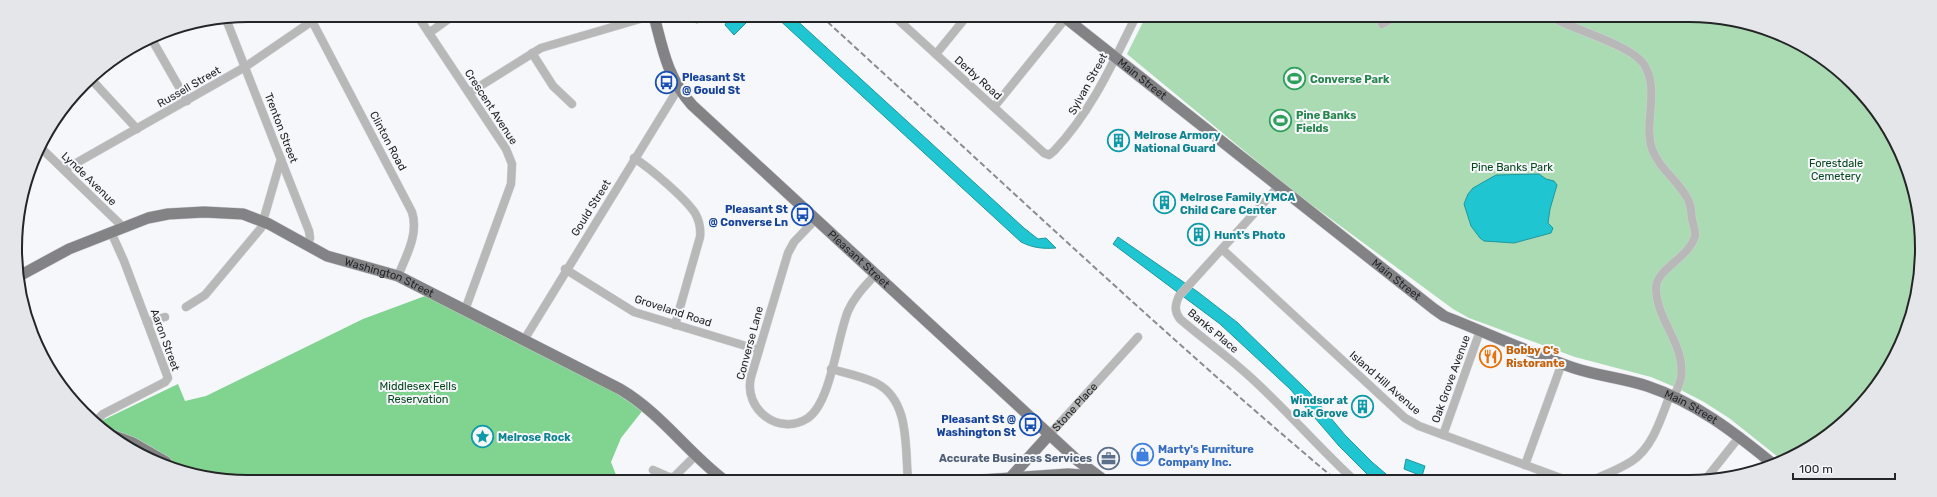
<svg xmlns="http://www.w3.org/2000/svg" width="1937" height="497" viewBox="0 0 1937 497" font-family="Rubik,sans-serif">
  <rect width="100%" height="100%" fill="#f5f7fa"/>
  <g fill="#abdbb2">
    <path d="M 693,16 L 713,16 L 714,18 L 696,24 Z"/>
    <path d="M 1146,16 L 1719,17 L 1805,46 L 1874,107 L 1914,188 L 1920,279 L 1898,352 L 1853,414 L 1792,458 L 1783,461 L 1729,418 L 1704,402 L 1677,388 L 1651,377 L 1575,357 L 1469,318 L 1453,309 L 1293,191 L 1127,54 Z"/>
  </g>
  <path fill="#81d390" d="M 425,296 L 623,396 L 643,410 L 621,438 L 611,462 L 618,480 L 218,480 L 132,451 L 99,422 L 178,384 L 185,401 L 206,396 L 363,319 Z"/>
  <g fill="#1fc6d2" stroke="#20969e">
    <path d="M 737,16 L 742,16 L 748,21 L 734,35 L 725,25 L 727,21 L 733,22 Z"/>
    <path d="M 775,16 L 792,16 L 1024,228 L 1038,239 L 1046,238 L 1056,248 C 1043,249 1033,248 1021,242 Z"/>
    <path d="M 1539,174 L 1546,179 L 1554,181 L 1557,185 L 1550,209 L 1548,223 L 1553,228 L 1551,233 L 1514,243 L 1484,241 L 1480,238 L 1471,226 L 1464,204 L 1468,194 L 1473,188 L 1496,175 Z"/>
    <path d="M 1118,237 L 1198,292 L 1238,323 L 1309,392 L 1345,435 L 1372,462 L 1393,480 L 1374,480 L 1369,476 L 1339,446 L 1290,389 L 1220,324 L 1113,244 Z"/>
    <path d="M 1406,459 L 1425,466 L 1422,476 L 1404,469 Z"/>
  </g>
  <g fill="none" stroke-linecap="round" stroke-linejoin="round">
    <defs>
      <g id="minor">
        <path d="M 417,15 L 506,149 L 512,164 L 511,184 L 465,310"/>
        <path d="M 894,16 L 1044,153 L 1049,155 L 1054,151 C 1091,112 1112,65 1136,16"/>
        <path d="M 1552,17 C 1574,30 1628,44 1643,63 C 1661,89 1643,122 1652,149 C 1659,168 1676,179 1686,196 C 1691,203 1691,210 1692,219 C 1693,225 1696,230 1695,236 C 1689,258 1656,269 1656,288 C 1656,320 1686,345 1681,377 C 1680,384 1676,391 1674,397"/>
        <path d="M 226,19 L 309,231 L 310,238 L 307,246"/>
        <path d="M 312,21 L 412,212 C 419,234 406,256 398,276"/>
        <path d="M 1382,24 L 1395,17"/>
        <path d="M 429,33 L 454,15"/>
        <path d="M 151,38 L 187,101"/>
        <path d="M 532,53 L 553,86 L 572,104"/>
        <path d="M 936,54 L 967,16"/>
        <path d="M 90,78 L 137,129"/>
        <path d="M 469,93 L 541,48 L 650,16"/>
        <path d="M 994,107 L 1066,18"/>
        <path d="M 39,146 L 123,227"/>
        <path d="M 634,158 C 650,168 685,198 695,213 C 699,220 701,228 700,237 L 675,325"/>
        <path d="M 64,170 L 245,67 L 321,15"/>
        <path d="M 1278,187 L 1179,296 C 1175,305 1174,311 1180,319 C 1202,338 1226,355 1248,375 C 1285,408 1317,446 1354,480"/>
        <path d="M 815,220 L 794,242 L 788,253 L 751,377 C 743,409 779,437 808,418 C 831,402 837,338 848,311 C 854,297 865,286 875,275"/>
        <path d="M 1222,249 L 1405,418 L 1419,426 L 1566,480"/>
        <path d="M 565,269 L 634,312 L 759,350"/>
        <path d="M 186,307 L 205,295 L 261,228 L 281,159"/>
        <path d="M 147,322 L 165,317"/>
        <path d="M 524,340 L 678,89"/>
        <path d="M 831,369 C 846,373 862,376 876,383 C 910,400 905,447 908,480"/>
        <path d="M 97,420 L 103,414 L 165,382 L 168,378 L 124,261 L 111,232"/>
        <path id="s1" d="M 1049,435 L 1138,337"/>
        <path d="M 1443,435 L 1480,331"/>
        <path d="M 1525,465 L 1562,363"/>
        <path d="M 653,470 L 669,477 L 674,477 L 696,455"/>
        <path d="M 1593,480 C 1606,474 1620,469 1632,461 C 1653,447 1661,418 1670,395"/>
        <path d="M 1705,480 L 1740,436"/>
      </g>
      <g id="major">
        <path id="s2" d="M 654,16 C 663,50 667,77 692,105 L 1077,460 L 1101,478"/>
        <path id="s3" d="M 1063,16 L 1434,309 L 1444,316 C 1487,333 1530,353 1574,368 C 1598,376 1623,378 1647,386 C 1695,402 1734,432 1773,464"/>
        <path id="s4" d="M 21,275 L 69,249 L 148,218 L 168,214 L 204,212 L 243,214 L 269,224 L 327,256 L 398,276 L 620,389 C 662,414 686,451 724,480"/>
        <path d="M 114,436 L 133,443 L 166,462"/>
        <path d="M 1011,477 L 1049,435"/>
        <path d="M 980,480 L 1068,474 L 1097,476"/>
      </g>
    </defs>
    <use href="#minor" stroke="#cfd1d4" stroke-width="9"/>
    <use href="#major" stroke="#cfd1d4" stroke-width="12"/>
    <use href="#minor" stroke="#b8b8b9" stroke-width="8"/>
    <use href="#major" stroke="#838386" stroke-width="11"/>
    <path stroke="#8b8c8e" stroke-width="2" stroke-dasharray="6 3" stroke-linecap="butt" d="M 821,16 C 992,172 1159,331 1336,480"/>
  </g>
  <defs>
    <symbol id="stadium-ring" viewBox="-11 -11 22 22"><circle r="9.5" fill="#f5f7fa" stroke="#2e9e5b" stroke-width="1.5"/><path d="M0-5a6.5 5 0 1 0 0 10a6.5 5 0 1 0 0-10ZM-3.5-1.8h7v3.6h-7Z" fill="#2e9e5b"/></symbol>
    <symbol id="bus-ring" viewBox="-11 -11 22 22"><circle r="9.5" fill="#f5f7fa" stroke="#1a4fb4" stroke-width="1.5"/><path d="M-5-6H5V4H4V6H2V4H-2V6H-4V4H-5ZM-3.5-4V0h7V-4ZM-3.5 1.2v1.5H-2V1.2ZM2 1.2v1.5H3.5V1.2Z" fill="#1a4fb4"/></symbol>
    <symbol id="building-ring" viewBox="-11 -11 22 22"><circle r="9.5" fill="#f5f7fa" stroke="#0f9aa8" stroke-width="1.5"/><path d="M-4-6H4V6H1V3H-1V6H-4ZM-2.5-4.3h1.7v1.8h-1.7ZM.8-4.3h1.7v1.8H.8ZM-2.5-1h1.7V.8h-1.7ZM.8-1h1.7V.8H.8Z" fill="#0f9aa8"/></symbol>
    <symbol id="restaurant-ring" viewBox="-11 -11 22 22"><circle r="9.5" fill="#f5f7fa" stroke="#e8710a" stroke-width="1.5"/><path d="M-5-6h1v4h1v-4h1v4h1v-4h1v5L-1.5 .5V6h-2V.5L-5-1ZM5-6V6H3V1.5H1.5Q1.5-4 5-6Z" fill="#e8710a"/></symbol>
    <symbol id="sight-ring" viewBox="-11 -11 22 22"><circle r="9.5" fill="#f5f7fa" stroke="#0f9aa8" stroke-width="1.5"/><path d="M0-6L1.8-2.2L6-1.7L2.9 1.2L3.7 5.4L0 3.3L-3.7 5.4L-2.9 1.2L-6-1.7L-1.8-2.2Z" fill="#0f9aa8"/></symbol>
    <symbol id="shop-ring" viewBox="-11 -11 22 22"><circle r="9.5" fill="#f5f7fa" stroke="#3f7fe0" stroke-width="1.5"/><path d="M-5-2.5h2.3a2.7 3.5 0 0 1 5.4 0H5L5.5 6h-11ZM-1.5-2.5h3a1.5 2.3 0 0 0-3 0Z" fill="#3f7fe0"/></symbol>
    <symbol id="office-ring" viewBox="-11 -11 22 22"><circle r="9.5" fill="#f5f7fa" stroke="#5c6f8a" stroke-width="1.5"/><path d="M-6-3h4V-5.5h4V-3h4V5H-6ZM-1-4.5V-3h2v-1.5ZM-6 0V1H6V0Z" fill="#5c6f8a"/></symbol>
  </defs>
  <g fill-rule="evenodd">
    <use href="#stadium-ring" x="1282" y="66" width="25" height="25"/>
    <use href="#bus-ring" x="654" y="70" width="25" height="25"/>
    <use href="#stadium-ring" x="1268" y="108" width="25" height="25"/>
    <use href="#building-ring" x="1106" y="128" width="25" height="25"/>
    <use href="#building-ring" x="1152" y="190" width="25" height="25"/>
    <use href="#bus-ring" x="790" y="202" width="25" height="25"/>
    <use href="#building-ring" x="1186" y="222" width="25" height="25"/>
    <use href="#restaurant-ring" x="1478" y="344" width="25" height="25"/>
    <use href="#building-ring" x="1350" y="394" width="25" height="25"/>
    <use href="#bus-ring" x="1018" y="412" width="25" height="25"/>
    <use href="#sight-ring" x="470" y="424" width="25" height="25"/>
    <use href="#shop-ring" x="1130" y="442" width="25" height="25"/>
    <use href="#office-ring" x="1096" y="446" width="25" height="25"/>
  </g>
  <g text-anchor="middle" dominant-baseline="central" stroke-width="4" stroke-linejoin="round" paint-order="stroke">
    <g font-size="11" font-weight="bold" fill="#164399" stroke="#f5f7fa" text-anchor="end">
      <text x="682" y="77" text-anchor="start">Pleasant St<tspan x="682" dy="13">@ Gould St</tspan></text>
      <text x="788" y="209">Pleasant St<tspan x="788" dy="13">@ Converse Ln</tspan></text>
      <text x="1016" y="419">Pleasant St @<tspan x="1016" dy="13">Washington St</tspan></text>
    </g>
    <g font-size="11" fill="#242526" stroke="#f5f7fa">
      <text transform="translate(978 78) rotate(42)">Derby Road</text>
      <text stroke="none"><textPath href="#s3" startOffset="101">Main Street</textPath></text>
      <text transform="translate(1088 84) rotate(-61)">Sylvan Street</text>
      <text transform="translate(189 87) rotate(-30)">Russell Street</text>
      <text transform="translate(491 107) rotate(57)">Crescent Avenue</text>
      <text transform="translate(281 128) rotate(69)">Trenton Street</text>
      <text transform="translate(388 141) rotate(62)">Clinton Road</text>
      <text transform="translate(89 179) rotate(44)">Lynde Avenue</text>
      <text transform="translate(591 208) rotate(-58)">Gould Street</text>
      <text stroke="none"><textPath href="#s2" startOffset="325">Pleasant Street</textPath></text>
      <text stroke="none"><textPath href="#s4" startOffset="395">Washington Street</textPath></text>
      <text stroke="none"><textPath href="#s3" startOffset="425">Main Street</textPath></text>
      <text transform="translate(673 311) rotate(18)">Groveland Road</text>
      <text transform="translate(1213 331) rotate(40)">Banks Place</text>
      <text transform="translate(165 340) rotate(70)">Aaron Street</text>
      <text transform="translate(750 343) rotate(-75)">Converse Lane</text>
      <text transform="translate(1451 379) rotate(-70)">Oak Grove Avenue</text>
      <text transform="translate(1385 383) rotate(41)">Island Hill Avenue</text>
      <text stroke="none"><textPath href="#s1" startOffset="38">Stone Place</textPath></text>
      <text stroke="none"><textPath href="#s3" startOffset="749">Main Street</textPath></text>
    </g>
    <g font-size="11" font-weight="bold" fill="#27864d" stroke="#f5f7fa" text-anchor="start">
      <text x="1310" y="79">Converse Park</text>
      <text x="1296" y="115">Pine Banks<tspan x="1296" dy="13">Fields</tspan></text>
    </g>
    <g font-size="11" font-weight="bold" fill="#0d838f" stroke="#f5f7fa" text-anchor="start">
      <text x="1134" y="135">Melrose Armory<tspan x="1134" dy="13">National Guard</tspan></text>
      <text x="1180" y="197">Melrose Family YMCA<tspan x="1180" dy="13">Child Care Center</tspan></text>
      <text x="1214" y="235">Hunt's Photo</text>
      <text x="1348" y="400" text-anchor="end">Windsor at<tspan x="1348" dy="13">Oak Grove</tspan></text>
      <text x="498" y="437">Melrose Rock</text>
    </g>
    <g font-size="11" fill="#07461c" stroke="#f5f7fa">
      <text x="1836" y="163">Forestdale<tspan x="1836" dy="13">Cemetery</tspan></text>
      <text x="1512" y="167">Pine Banks Park</text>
      <text x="418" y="386">Middlesex Fells<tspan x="418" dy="13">Reservation</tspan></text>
    </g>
    <g font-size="11" font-weight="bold" fill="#c56008" stroke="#f5f7fa" text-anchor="start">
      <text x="1506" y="350">Bobby C's<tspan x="1506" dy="13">Ristorante</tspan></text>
    </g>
    <g font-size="11" font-weight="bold" fill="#366cbe" stroke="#f5f7fa" text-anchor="start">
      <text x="1158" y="449">Marty's Furniture<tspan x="1158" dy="13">Company Inc.</tspan></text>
    </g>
    <g font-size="11" font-weight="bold" fill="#4e5e75" stroke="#f5f7fa" text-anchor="end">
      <text x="1092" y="458">Accurate Business Services</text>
    </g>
  </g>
  <path d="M0 0H1937V497H0ZM248 22H1689A226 226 0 0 1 1915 248V249A226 226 0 0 1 1689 475H248A226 226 0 0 1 22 249V248A226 226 0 0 1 248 22Z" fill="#e4e6e9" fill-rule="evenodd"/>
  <path fill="none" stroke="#242526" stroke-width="2" d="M248 22H1689A226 226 0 0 1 1915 248V249A226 226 0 0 1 1689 475H248A226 226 0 0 1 22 249V248A226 226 0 0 1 248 22Z"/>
  <path d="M1793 473v6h102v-6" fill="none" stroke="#242526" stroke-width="2"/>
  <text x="1799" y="473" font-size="12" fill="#242526" stroke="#f5f7fa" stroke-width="3" paint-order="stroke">100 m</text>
</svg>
